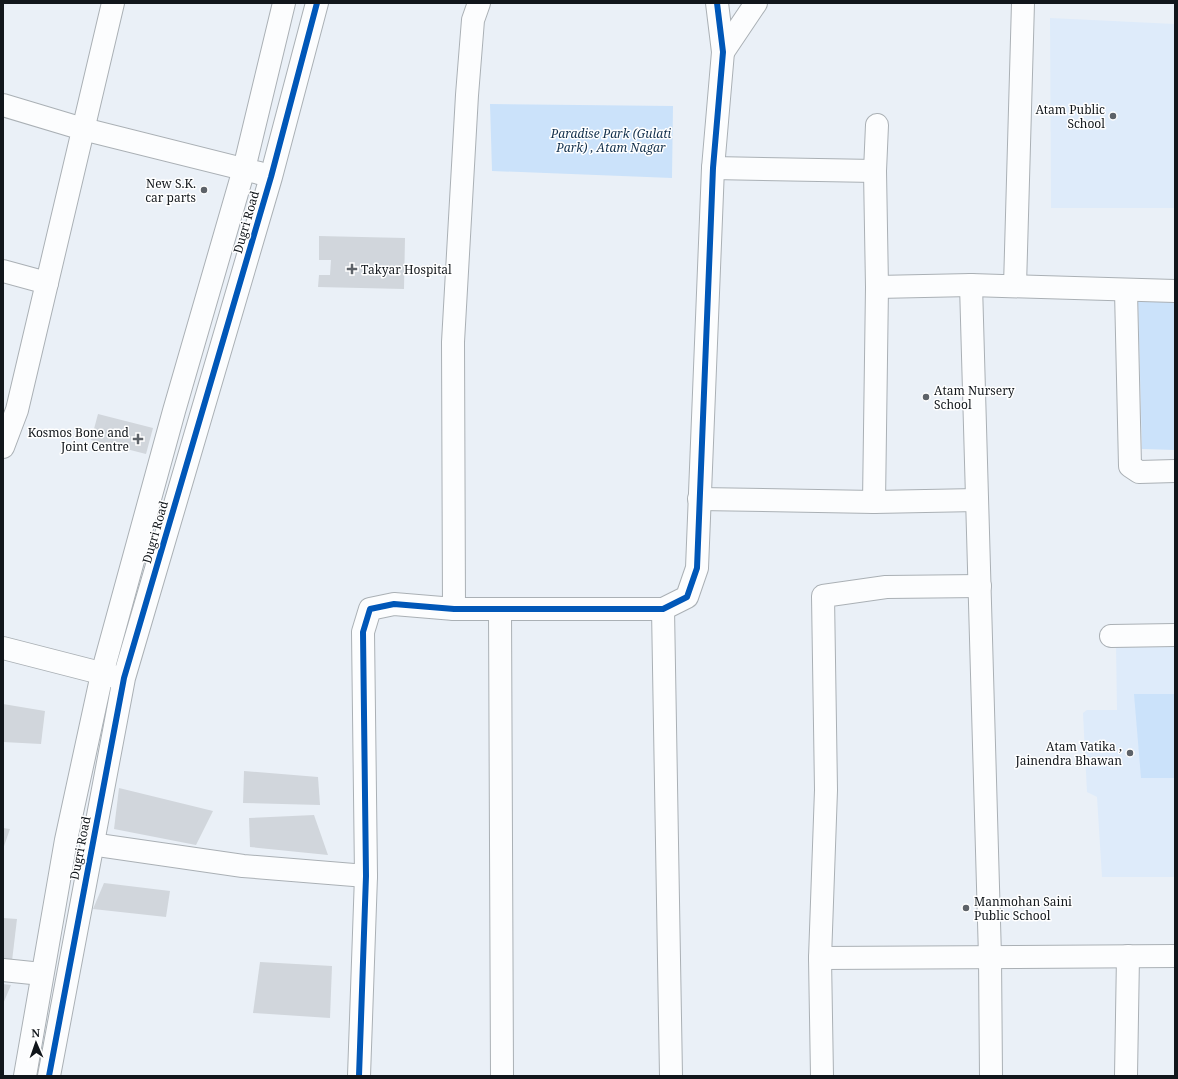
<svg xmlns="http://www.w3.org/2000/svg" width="1178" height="1079" viewBox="0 0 1178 1079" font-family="'Noto Serif',serif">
  <rect width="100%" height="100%" fill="#eaf0f7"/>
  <g fill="#deebfa">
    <path d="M 1050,18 L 1175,24 L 1175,208 L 1051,208 Z"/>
    <path d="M 1116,644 L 1175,646 L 1175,877 L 1102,877 L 1097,797 L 1087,792 L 1083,713 L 1087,710 L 1117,710 Z"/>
  </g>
  <g fill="#cbe2fa">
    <path d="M 490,104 L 673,106 L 672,178 L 492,171 Z"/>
    <path d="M 1138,301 L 1175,301 L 1175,450 L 1142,449 Z"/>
    <path d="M 1134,694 L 1175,694 L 1175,778 L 1141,778 Z"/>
  </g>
  <g fill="#d1d6dc">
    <path d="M 319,236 L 405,238 L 404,289 L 318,287 L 319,275 L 330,275 L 331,260 L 319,260 Z"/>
    <path d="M 98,414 L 153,428 L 146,454 L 91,440 Z"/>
    <path d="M 3,704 L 45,711 L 41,744 L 3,742 Z"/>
    <path d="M 244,771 L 318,777 L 320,805 L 243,803 Z"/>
    <path d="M 119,788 L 213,811 L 196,845 L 114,829 Z"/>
    <path d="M 314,815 L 328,855 L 250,847 L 249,818 Z"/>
    <path d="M 3,828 L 10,829 L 3,849 Z"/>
    <path d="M 104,883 L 170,891 L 166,917 L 93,909 Z"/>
    <path d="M 3,918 L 17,919 L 12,961 L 3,959 Z"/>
    <path d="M 260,962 L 332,966 L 330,1018 L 253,1013 Z"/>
    <path d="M 3,984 L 11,985 L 3,1004 Z"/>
  </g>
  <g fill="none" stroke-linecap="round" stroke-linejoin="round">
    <defs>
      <g id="minor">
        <path d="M 723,52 L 756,3"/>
        <path d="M 713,168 L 875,171"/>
        <path d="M 3,271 L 47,283"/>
        <path d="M 971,285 L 990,957 L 991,1076"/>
        <path d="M 1015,286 L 1023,3"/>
        <path d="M 877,287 L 971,285 L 1175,291"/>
        <path d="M 1126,291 L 1130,466 L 1139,472 L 1175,471"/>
        <path d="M 3,447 L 17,410 L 113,3"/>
        <path d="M 699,499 L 874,502 L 977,500"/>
        <path d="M 874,502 L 877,287 L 875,171 L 877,125"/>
        <path d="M 454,609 L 453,342 L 467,95 L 473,20 L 479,3"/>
        <path d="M 500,609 L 502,1076"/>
        <path d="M 663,609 L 671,1076"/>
        <path d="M 1111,636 L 1175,635"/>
        <path d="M 91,844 L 243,866 L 366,876"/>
        <path d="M 820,958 L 1175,956"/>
        <path d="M 3,970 L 42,974"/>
        <path d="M 359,1076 L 366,876 L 363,632 L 370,609 L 394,604 L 454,609 L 663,609 L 687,597 L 697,568 L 713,168 L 723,52 L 717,3"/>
        <path d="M 822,1076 L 820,958 L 826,790 L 823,596 L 886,587 L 980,586"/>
        <path d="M 1126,1076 L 1128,956"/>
      </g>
      <g id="tertiary">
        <path d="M 3,105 L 83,129 L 259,173"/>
        <path d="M 3,648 L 116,677"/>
        <path d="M 25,1076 L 66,840 L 102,674 L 174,411 L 244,169 L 284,3"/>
        <path d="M 49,1076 L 124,678 L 271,177 L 317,3"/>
      </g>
    </defs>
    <use href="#minor" stroke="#aab0b5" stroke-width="24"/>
    <use href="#tertiary" stroke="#aab0b5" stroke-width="24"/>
    <use href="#minor" stroke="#fcfdfe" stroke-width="22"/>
    <use href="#tertiary" stroke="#fcfdfe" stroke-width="22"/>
    <defs>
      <g id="cycleway">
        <path d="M 49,1076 L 124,678 L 271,177 L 317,3"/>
        <path d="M 359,1076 L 366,876 L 363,632 L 370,609 L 394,604 L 454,609 L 663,609 L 687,597 L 697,568 L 713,168 L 723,52 L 717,3"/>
      </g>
    </defs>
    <use href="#cycleway" stroke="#fff" stroke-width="8"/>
    <use href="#cycleway" stroke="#0057b8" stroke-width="6"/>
  </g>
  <g fill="#5d6268" stroke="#fff" stroke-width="1.5">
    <circle cx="1113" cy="116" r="4"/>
    <circle cx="204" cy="190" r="4"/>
    <path d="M350 263h4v4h4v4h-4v4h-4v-4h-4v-4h4z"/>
    <circle cx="926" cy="397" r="4"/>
    <path d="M136 433h4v4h4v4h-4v4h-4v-4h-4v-4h4z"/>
    <circle cx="1130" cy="753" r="4"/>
    <circle cx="966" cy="908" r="4"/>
  </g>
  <g text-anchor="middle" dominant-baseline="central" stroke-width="3" stroke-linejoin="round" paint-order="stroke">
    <g font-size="12" fill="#11161b" stroke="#fff" text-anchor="end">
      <text x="1105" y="109">Atam Public<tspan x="1105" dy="14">School</tspan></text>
      <text x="196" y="183">New S.K.<tspan x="196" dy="14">car parts</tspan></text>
      <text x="361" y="269" text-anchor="start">Takyar Hospital</text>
      <text x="934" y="390" text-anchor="start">Atam Nursery<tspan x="934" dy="14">School</tspan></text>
      <text x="129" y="432">Kosmos Bone and<tspan x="129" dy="14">Joint Centre</tspan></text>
      <text x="1122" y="746">Atam Vatika ,<tspan x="1122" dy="14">Jainendra Bhawan</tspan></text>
      <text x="974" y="901" text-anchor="start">Manmohan Saini<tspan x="974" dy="14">Public School</tspan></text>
    </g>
    <g font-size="12" font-style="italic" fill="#12304c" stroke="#fff">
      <text x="611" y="133">Paradise Park (Gulati<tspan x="611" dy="14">Park) , Atam Nagar</tspan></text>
    </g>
    <g font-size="12" fill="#11161b" stroke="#fff">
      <text transform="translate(246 222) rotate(-74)">Dugri Road</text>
      <text transform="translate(155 532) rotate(-74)">Dugri Road</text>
      <text transform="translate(80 848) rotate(-79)">Dugri Road</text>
    </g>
  </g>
  <rect width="1178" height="1079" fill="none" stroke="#11161b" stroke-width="8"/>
  <g transform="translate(36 1043) rotate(358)" stroke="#ffffff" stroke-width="3" paint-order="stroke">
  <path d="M0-3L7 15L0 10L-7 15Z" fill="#11161b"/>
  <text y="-6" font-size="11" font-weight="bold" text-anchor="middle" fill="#11161b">N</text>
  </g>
</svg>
